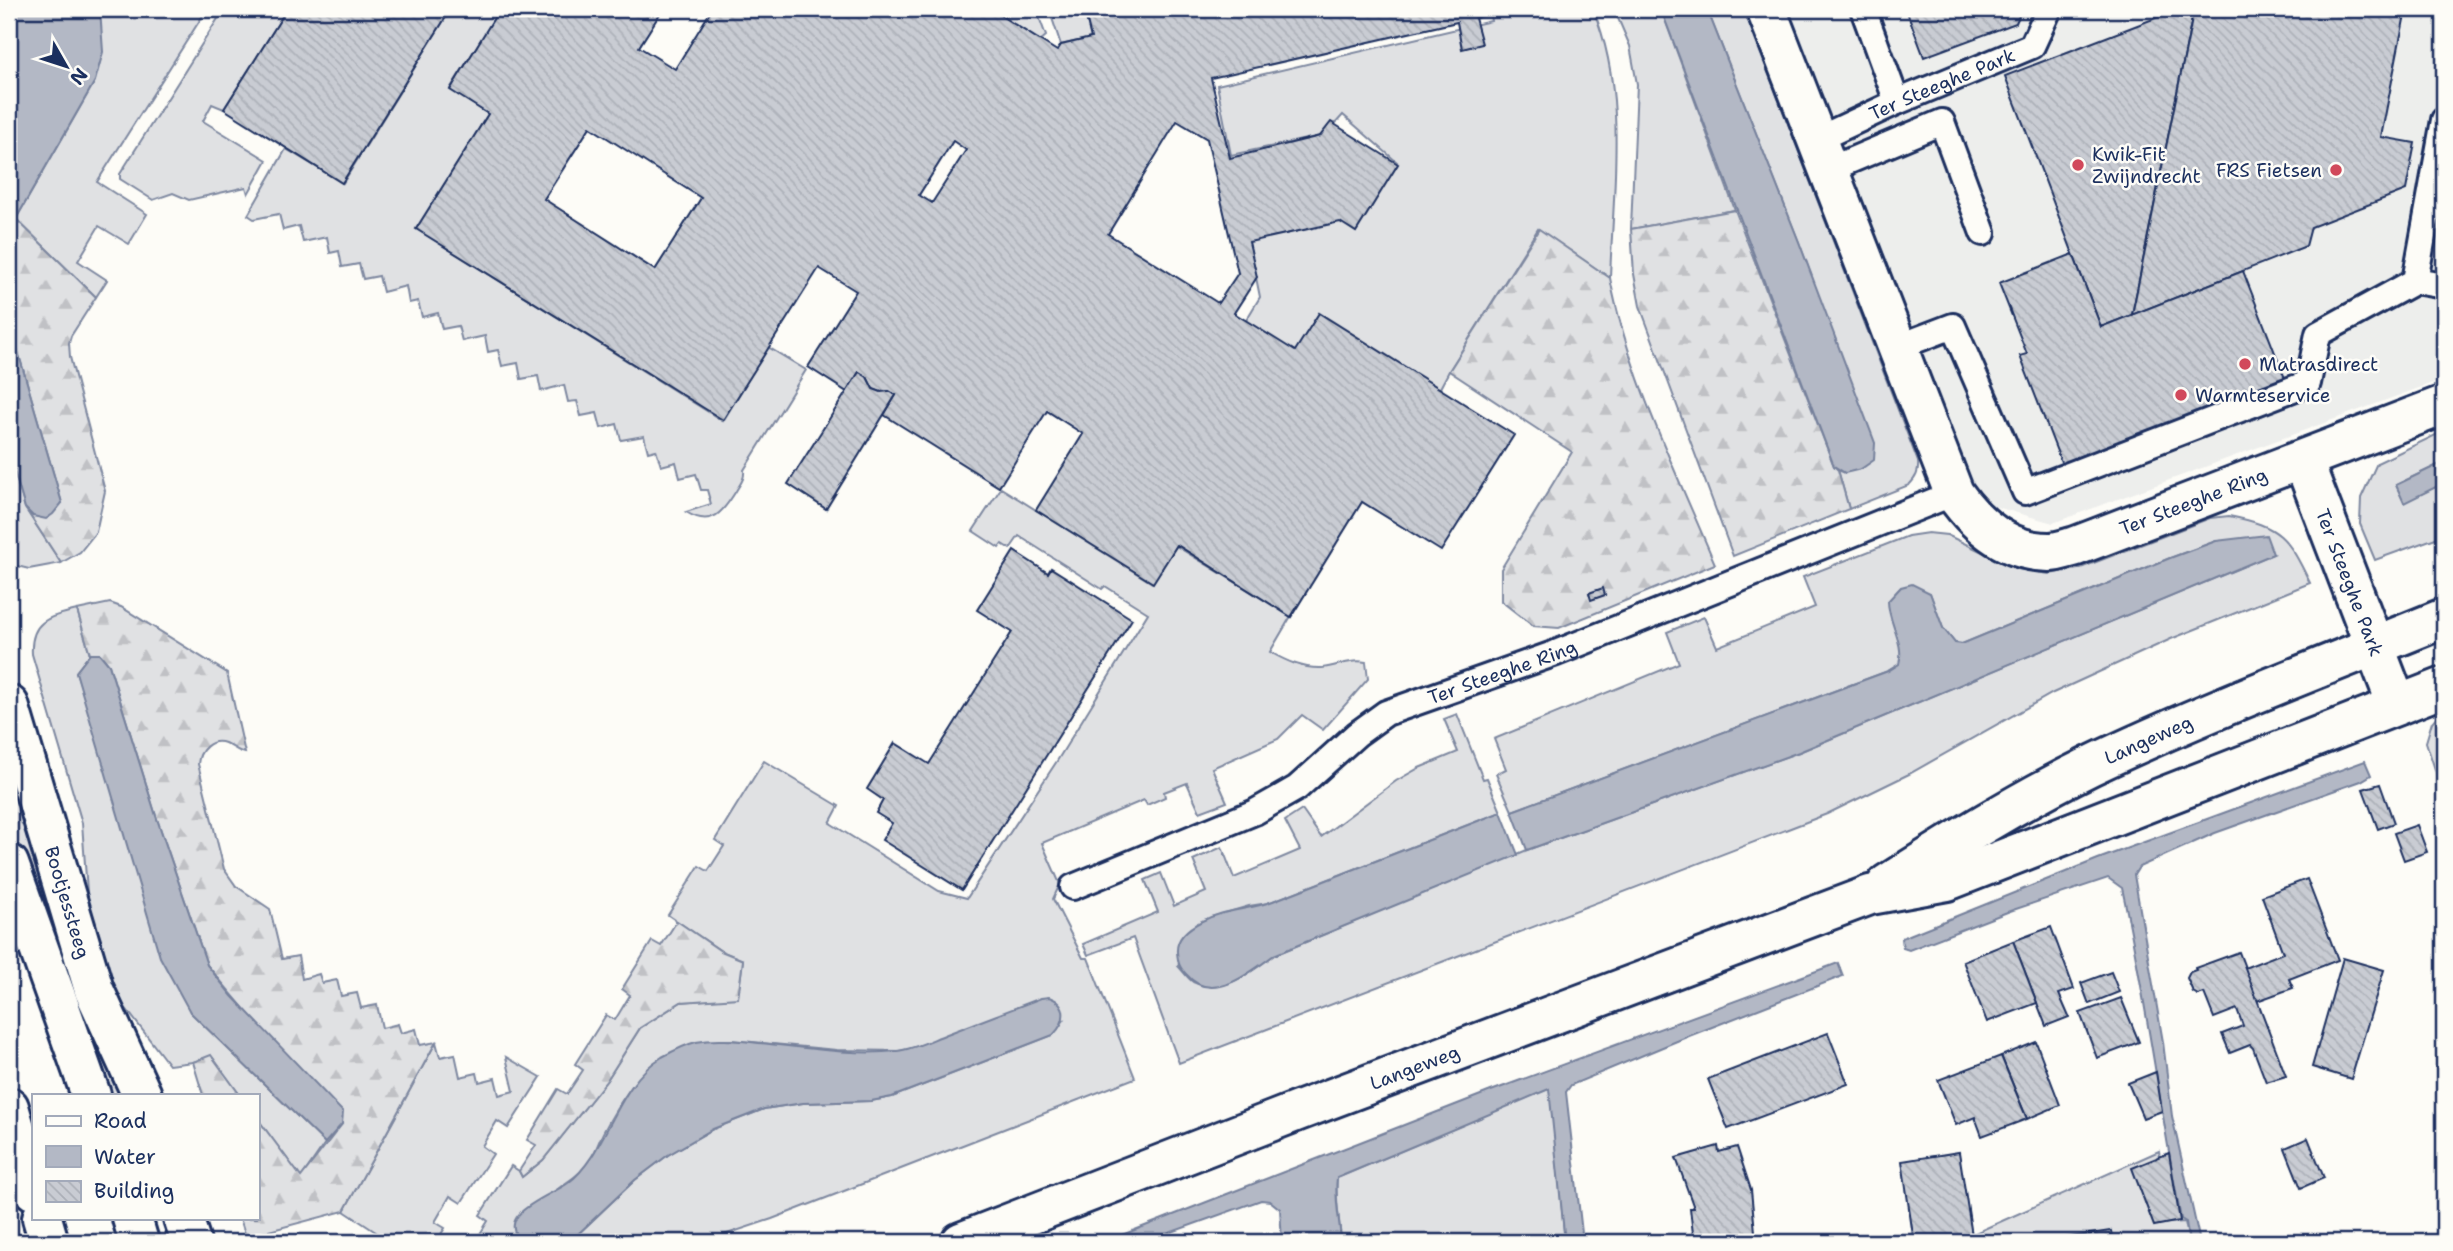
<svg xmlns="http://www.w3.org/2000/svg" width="2453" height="1251" viewBox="0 0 2453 1251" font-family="'Shantell Sans',sans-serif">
  <defs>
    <pattern id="forest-firs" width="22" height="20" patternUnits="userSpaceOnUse" patternTransform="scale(1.75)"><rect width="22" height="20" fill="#e0e1e3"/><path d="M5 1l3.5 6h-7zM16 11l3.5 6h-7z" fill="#c0c1c5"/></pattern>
    <pattern id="building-back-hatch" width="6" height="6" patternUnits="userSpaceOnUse" patternTransform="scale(1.75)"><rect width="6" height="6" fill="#c9ccd3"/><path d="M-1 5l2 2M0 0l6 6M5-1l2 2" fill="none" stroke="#acb0b8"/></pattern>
  </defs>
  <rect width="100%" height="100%" fill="#fdfcf7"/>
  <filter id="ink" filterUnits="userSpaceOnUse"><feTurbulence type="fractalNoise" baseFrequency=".0143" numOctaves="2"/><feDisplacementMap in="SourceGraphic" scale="14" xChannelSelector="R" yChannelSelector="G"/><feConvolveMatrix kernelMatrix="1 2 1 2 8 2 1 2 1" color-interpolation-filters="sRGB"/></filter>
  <g filter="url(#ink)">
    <path fill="#edeeec" d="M 1776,9 L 2444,9 L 2444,365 L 2435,382 L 2053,523 L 1972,500 Z"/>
    <g fill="#e0e1e3" stroke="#7e88a0" stroke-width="2">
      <path d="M 100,9 L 207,9 L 97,182 L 147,214 L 129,244 L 99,226 L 78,261 L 107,280 L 96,297 L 16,219 L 95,81 Z"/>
      <path d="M 224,9 L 287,9 L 224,109 L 212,104 L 203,121 L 267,160 L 248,194 L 246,187 L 189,200 L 173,193 L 153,200 L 120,179 L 120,174 Z"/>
      <path d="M 451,9 L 491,9 L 498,13 L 450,89 L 488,114 L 417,229 L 723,421 L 768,347 L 806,370 L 744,470 C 745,479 740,484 736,491 C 723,512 712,528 686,512 L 711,504 L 707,490 L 701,490 L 696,474 L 680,478 L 676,462 L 661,466 L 656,450 L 648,452 L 644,436 L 621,440 L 617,424 L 601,428 L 597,413 L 581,416 L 577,401 L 568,402 L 564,385 L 541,391 L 538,376 L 521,379 L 518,363 L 502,366 L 498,350 L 488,352 L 485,336 L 462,341 L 458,326 L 442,329 L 438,313 L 422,317 L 418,301 L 409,303 L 406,286 L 383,292 L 379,276 L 363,279 L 359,264 L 342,267 L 339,251 L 330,253 L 327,237 L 303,242 L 299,226 L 283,230 L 279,214 L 254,219 L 248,215 L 286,149 L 343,183 Z"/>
      <path d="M 990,9 L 1036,9 L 1046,36 L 1040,41 Z"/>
      <path d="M 1049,9 L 1084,9 L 1091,38 L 1061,45 Z"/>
      <path d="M 1489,9 L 1593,9 C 1628,93 1613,189 1610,278 L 1538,229 L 1449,371 L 1430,407 L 1293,361 L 1245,322 L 1260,297 L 1248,238 L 1348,217 L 1397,162 L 1343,115 L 1325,135 L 1231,155 L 1217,85 L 1491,21 Z"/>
      <path d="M 1614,9 L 1661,9 L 1735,210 L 1631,229 L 1637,84 L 1630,46 Z"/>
      <path d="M 1707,9 L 1744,9 L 1918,462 C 1919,472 1916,478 1909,485 L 1849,509 L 1838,470 L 1845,473 L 1835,341 L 1799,242 Z"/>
      <path d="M 2444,431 L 2444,462 L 2396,485 L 2404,502 L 2444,483 L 2444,535 L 2375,560 L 2360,524 L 2361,498 L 2377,463 Z"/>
      <path d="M 9,453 L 25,508 L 61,563 L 29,569 L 9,564 Z"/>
      <path d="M 1001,488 L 1152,583 L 1176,546 L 1291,616 L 1270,652 C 1286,661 1303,669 1322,668 C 1339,666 1350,659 1366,662 L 1368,679 L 1323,730 L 1302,715 L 1278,739 L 1212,768 L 1227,802 L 1200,812 L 1187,783 L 1164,792 L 1165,797 L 1147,805 L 1144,800 L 1042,843 L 1060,884 L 1053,899 L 1083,958 L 1088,958 L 1135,1078 L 772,1219 L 703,1242 L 553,1242 L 578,1234 L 635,1180 L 668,1155 L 713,1129 L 764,1109 L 803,1103 L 871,1101 L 892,1097 L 1053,1035 L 1064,1020 L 899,1051 L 837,1050 L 731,1040 C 663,1041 634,1074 604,1131 C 598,1142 595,1155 587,1165 C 577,1178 561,1184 550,1196 C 539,1209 529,1225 518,1239 L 522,1242 L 475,1242 L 488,1221 L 480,1215 L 511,1166 L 519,1171 L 522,1177 L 543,1160 L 607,1080 L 640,1028 L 681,1002 L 738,997 L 743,960 L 721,951 L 668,915 L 699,866 L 708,871 L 724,846 L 715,840 L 764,761 L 839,806 L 830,823 L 939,891 L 967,898 L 1057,761 L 1148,613 L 1105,586 L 1102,589 L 1019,536 L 1010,549 L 1002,544 L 999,548 L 973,531 Z"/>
      <path d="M 2229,516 C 2280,526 2288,537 2310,583 L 2171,639 L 2053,693 L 1909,774 L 1827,814 L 1179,1063 L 1133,938 L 1088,955 L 1083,944 L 1158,912 L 1145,880 L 1161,873 L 1174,906 L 1206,892 L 1193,860 L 1222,847 L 1234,878 L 1300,850 L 1285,821 L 1302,810 L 1321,837 L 1396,781 L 1419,768 L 1458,752 L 1444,719 L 1457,714 L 1483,779 L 1487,778 L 1501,812 L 1268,903 L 1249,906 L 1211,917 L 1178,966 C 1183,971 1188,979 1193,982 C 1223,996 1251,972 1274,955 L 1527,850 L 1799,752 L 2273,554 L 2216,541 L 2170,558 L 1962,644 L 1955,643 L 1943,628 L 1930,593 L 1901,587 L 1894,595 L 1902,654 L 1900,664 L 1888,671 L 1512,811 L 1496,774 L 1506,769 L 1494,739 L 1679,663 L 1667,632 L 1704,617 L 1717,647 L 1815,607 L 1803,577 L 1908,536 L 1928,533 L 1947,535 L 2018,569 L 2049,574 L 2078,569 L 2210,518 Z"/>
      <path d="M 77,610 L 90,654 L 76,672 L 190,1012 L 325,1143 L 301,1178 L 257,1118 L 257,1095 L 240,1095 L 211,1056 L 193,1062 L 169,1065 L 115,994 L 89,919 L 82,823 L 32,654 C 30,621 48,617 77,610 Z"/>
      <path d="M 2444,708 L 2444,797 L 2426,742 L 2432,722 Z"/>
      <path d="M 9,755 L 126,1095 L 111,1095 L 68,993 L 9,831 Z"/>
      <path d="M 436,1042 L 440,1057 L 455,1054 L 460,1077 L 477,1073 L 479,1082 L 495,1078 L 499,1095 L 514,1091 L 506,1057 L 541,1077 L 508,1128 L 497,1121 L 482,1146 L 493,1154 L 461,1203 L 450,1196 L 435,1222 L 445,1228 L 436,1242 L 391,1242 L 344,1211 Z"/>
      <path d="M 1550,1088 L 1565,1242 L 1341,1242 C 1340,1220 1335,1200 1337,1178 Z"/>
      <path d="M 2159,1151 L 2171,1223 L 2185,1222 L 2189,1242 L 1955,1242 Z"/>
    </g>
    <g fill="url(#forest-firs)" stroke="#7e88a0" stroke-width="2">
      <path d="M 1735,210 L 1834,466 L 1838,470 L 1849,509 L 1733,556 L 1640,306 L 1634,274 L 1631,229 Z"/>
      <path d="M 16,219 L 96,297 L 71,336 L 69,343 L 70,357 L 105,491 L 96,532 L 80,552 L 61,563 L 25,508 L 33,516 L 62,503 L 9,321 L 9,231 Z"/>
      <path d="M 1539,229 L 1610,278 C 1629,378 1676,471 1715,564 L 1559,628 L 1533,626 L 1501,601 L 1501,569 L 1572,452 L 1449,371 Z"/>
      <path d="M 110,603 L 121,607 L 227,673 L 245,753 C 238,752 232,746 225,743 C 211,738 199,750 198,764 L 224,869 L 236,886 L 270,909 L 282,959 L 298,956 L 302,979 L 319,974 L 322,983 L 337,980 L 341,996 L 357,993 L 361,1008 L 377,1005 L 382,1028 L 398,1024 L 401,1033 L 416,1029 L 420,1045 L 436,1042 L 344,1211 L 246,1237 L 240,1218 L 257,1218 L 257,1118 L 301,1177 L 342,1124 L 207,965 L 156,816 L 109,665 L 100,654 L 90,654 L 77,610 Z"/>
      <path d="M 677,921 L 721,951 L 743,960 L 738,998 L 681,1002 L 640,1028 L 607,1080 L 543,1160 L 522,1177 L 519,1171 L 536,1145 L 527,1140 L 558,1089 L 567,1094 L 583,1070 L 575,1064 L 606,1015 L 615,1020 L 630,995 L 622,989 L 652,941 L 661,946 Z"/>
      <path d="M 211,1055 L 240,1095 L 203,1095 L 193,1062 Z"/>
    </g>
    <g fill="#b3b8c5" stroke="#76819c" stroke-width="2">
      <path d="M 9,9 L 100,9 L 103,52 L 95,81 L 9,231 Z"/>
      <path d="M 1661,9 L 1707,9 L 1799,242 L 1875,443 L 1874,460 L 1861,469 L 1845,473 L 1834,466 Z"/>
      <path d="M 9,321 L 62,503 L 53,514 L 46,519 L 33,516 L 25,508 L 9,453 Z"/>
      <path d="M 2444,462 L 2444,483 L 2404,503 L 2396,485 Z"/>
      <path d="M 2266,535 L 2273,554 L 1799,752 L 1527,850 L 1512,811 L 1888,671 L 1899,664 C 1905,643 1888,623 1888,601 L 1901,587 L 1912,584 L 1930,593 L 1943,628 L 1955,643 L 1962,644 L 2170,558 L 2216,541 Z"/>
      <path d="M 90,654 L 100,654 L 109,665 L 156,816 L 207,965 L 232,996 L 343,1112 L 342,1124 L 325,1143 L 190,1012 L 160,957 L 76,672 Z"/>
      <path d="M 2365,761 L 2371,775 L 2361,781 L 2215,833 L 2139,867 L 2134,875 L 2163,1042 L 2172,1116 L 2200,1242 L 2189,1242 L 2186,1222 L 2181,1219 C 2160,1109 2146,997 2122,888 L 2108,878 L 2010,911 L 1909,950 L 1903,948 L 1902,938 L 2098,859 Z"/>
      <path d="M 1501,812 L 1518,855 L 1274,955 C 1251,972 1212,1005 1187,975 C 1179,967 1178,963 1177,952 C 1176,937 1190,927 1202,921 C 1224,909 1250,910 1273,901 C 1349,872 1425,841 1501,812 Z"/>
      <path d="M 1838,963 L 1843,976 L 1689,1036 L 1571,1085 L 1566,1092 L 1583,1242 L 1565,1242 L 1549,1089 L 1337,1178 C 1334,1199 1340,1220 1341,1242 L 1282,1242 L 1280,1209 L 1270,1201 L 1261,1200 L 1144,1242 L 1104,1242 L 1491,1091 Z"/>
      <path d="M 1049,997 C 1069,1004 1066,1022 1053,1035 L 892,1097 L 871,1101 L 803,1103 L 764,1109 L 713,1129 L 668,1155 L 635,1180 L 578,1234 L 553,1242 L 522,1242 C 492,1214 551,1196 568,1183 C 608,1153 615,1085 662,1057 C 673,1051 684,1045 696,1042 C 717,1038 739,1041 759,1043 C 804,1047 852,1056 897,1051 C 914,1049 931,1040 947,1034 C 979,1022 1010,1010 1041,998 Z"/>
    </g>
    <g fill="url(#building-back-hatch)" stroke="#1b2f5e" stroke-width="2" fill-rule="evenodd">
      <path d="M 287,9 L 451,9 L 342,183 L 224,109 Z"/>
      <path d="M 491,9 L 663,9 L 639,47 L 675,69 L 712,9 L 990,9 L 1057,51 L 1061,45 L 1091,38 L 1084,9 L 1510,9 L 1475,18 L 1482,44 L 1462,49 L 1457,22 L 1211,78 L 1230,158 L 1320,136 L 1331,122 L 1398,164 L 1356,232 L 1340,222 L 1249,242 L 1257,277 L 1234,313 L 1295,351 L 1319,313 L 1514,435 L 1441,551 L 1362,502 L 1291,617 L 1177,545 L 1153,583 L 1036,510 L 1083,434 L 1047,411 L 999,487 L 884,415 L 896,395 L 889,391 L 881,392 L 873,389 L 867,377 L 859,372 L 847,392 L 808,367 L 856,291 L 819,268 L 723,420 L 416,229 L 488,114 L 450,90 L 497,13 ZM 1177,121 L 1207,139 L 1238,273 L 1218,303 L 1108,234 ZM 590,127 L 701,198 L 655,270 L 544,199 ZM 953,141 L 966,150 L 932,203 L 919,195 Z"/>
      <path d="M 1906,9 L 2022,9 L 2016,23 L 1924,57 Z"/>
      <path d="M 2179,9 L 2194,9 L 2132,315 L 2101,327 L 2005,76 Z"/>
      <path d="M 2194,9 L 2406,9 L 2381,137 L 2415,143 L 2406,190 L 2311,227 L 2306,246 L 2132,315 Z"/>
      <path d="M 2073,254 L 2101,327 L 2243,271 L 2286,381 L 2063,467 L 2020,356 L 2027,354 L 1999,283 Z"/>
      <path d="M 859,372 L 867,377 L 873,389 L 881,392 L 889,391 L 896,395 L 826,509 L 788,484 Z"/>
      <path d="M 1014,551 L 1048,573 L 1051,568 L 1132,619 L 962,890 L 882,840 L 892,823 L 876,813 L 883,800 L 867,789 L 895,743 L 929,764 L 1012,632 L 977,610 Z"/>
      <path d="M 1603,588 L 1605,595 L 1591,600 L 1589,593 Z"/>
      <path d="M 2380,784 L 2394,823 L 2378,829 L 2363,789 Z"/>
      <path d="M 2417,825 L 2427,852 L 2404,860 L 2394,833 Z"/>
      <path d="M 2307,879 L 2338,960 L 2289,979 L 2293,988 L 2257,1001 L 2244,968 L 2283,953 L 2262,896 Z"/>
      <path d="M 2051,927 L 2074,989 L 2059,994 L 2069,1017 L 2046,1026 L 2013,941 Z"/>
      <path d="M 2013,941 L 2037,1003 L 1987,1022 L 1963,961 Z"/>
      <path d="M 2239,952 L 2286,1076 L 2266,1082 L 2253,1048 L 2250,1045 L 2230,1053 L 2222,1034 L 2243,1026 L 2237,1009 L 2214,1018 L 2204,993 L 2198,995 L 2193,992 L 2187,978 L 2190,972 L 2196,970 L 2195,968 Z"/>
      <path d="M 2343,958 L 2384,970 L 2351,1079 L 2312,1067 Z"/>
      <path d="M 2111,972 L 2119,992 L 2089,1004 L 2081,983 Z"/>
      <path d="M 2121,998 L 2139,1042 L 2097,1058 L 2080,1013 Z"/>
      <path d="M 1828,1033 L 1848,1084 L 1728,1129 L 1708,1079 Z"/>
      <path d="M 2036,1042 L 2060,1105 L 2027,1119 L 2001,1056 Z"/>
      <path d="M 2001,1056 L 2027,1119 L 1982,1136 L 1975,1117 L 1956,1125 L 1938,1080 Z"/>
      <path d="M 2156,1072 L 2162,1111 L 2143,1118 L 2128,1083 Z"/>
      <path d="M 2308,1138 L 2324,1178 L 2301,1188 L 2285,1148 Z"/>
      <path d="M 1718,1146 L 1719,1152 L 1737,1147 L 1751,1190 L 1756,1242 L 1694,1242 L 1690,1208 L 1694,1208 L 1676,1158 Z"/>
      <path d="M 1959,1152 L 1973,1242 L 1914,1242 L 1902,1161 Z"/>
      <path d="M 2169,1153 L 2180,1221 L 2154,1226 L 2132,1168 Z"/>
      <path d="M 2111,1231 L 2113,1242 L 2037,1242 Z"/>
    </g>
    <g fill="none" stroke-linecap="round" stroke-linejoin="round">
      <defs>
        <g id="lane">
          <path d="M 1863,9 L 1897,102"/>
          <path id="s1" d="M 1816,140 L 1897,102 L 2032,46 L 2049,9"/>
          <path d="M 1828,170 L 1942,122 L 1983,233"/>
          <path d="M 2415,281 L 2444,286"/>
          <path d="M 1898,347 L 1953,326 L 2025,492 L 2308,383 L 2318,334 L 2415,281 L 2444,120"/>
          <path id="s2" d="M 1073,887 L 1255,812 L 1297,788 L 1357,734 L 1386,713 L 1556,653 L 1954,493"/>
        </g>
        <g id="street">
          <path id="s3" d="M 1766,9 L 1954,493 C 1977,526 2007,552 2049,552 C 2057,552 2068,548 2076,546 L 2444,405"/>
          <path id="s4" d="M 2303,460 L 2397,705"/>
          <path d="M 9,1107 L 33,1190"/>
          <path d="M 42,1218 L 49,1242"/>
        </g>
        <g id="secondary">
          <path id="s5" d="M 9,705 L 94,990 L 142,1095"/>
          <path d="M 9,864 L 91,1095"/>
          <path id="s6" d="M 1887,884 C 1953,842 2019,801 2090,766 C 2205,711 2326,666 2444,618"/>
          <path d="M 132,1218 L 139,1242"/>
          <path d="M 183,1218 L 191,1242"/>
          <path id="s7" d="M 961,1242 L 1298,1111 L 1870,895 L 1947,881 L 2444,687"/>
        </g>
      </defs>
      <use href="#lane" stroke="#1b2f5e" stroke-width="30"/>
      <use href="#street" stroke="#1b2f5e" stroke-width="44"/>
      <use href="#secondary" stroke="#1b2f5e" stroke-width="44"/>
      <use href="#lane" stroke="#fdfcf7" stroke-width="24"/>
      <use href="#street" stroke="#fdfcf7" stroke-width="38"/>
      <use href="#secondary" stroke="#fdfcf7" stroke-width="38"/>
    </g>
  </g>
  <g fill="#d1495b" stroke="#fdfcf7" stroke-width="2.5">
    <circle cx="2078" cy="165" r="7"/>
    <circle cx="2336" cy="170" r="7"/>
    <circle cx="2245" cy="364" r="7"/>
    <circle cx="2181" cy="395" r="7"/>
  </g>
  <g text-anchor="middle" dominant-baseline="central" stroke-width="5" stroke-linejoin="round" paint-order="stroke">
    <g font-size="19" fill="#1b2f5e" stroke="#fdfcf7">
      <text stroke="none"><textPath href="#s1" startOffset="138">Ter Steeghe Park</textPath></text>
      <text stroke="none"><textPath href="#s3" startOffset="789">Ter Steeghe Ring</textPath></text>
      <text stroke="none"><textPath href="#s4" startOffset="131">Ter Steeghe Park</textPath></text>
      <text stroke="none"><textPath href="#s2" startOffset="485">Ter Steeghe Ring</textPath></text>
      <text stroke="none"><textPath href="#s6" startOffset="299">Langeweg</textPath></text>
      <text stroke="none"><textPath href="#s5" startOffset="206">Bootjessteeg</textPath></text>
      <text stroke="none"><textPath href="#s7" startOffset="486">Langeweg</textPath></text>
    </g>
    <g font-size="19" fill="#1b2f5e" stroke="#fdfcf7" text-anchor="start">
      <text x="2092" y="154">Kwik-Fit<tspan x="2092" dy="22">Zwijndrecht</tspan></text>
      <text x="2322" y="170" text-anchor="end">FRS Fietsen</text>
      <text x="2259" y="364">Matrasdirect</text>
      <text x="2195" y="395">Warmteservice</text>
    </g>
  </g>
  <rect width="2453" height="1251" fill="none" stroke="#fdfcf7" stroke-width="35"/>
  <rect x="18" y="18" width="2418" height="1216" fill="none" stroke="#1b2f5e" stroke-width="2.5" filter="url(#ink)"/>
  <rect x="32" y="1094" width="228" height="126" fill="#fdfcf7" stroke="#a3aaba" stroke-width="2"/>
  <rect x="46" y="1116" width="35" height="10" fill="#fdfcf7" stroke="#a3aaba" stroke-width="2"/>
  <text x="94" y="1128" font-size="21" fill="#1b2f5e">Road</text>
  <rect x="46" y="1146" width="35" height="21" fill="#b3b8c5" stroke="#a3aaba" stroke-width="2"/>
  <text x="94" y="1164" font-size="21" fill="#1b2f5e">Water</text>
  <rect x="46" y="1181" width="35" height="21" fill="url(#building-back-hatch)" stroke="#a3aaba" stroke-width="2"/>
  <text x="94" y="1198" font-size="21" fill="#1b2f5e">Building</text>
  <g transform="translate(66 66) rotate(129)" stroke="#fdfcf7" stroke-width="5" paint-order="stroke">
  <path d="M0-5L12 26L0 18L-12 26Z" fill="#1b2f5e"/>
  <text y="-10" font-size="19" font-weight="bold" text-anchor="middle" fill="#1b2f5e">N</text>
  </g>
</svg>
